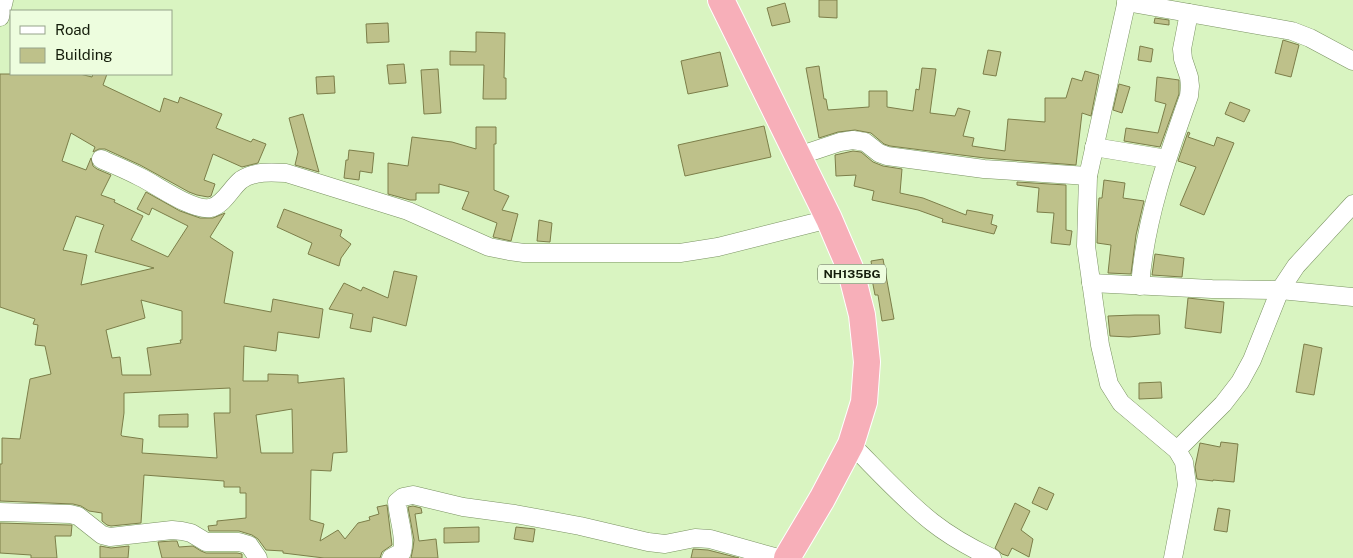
<svg xmlns="http://www.w3.org/2000/svg" width="1353" height="558" viewBox="0 0 1353 558" font-family="'Public Sans',sans-serif">
  <rect width="100%" height="100%" fill="#d9f4c1"/>
  <g fill="#bec18a" stroke="#7c7e49" fill-rule="evenodd">
    <path d="M 819,0 L 837,0 L 837,18 L 819,17 Z"/>
    <path d="M 785,3 L 790,22 L 772,26 L 767,8 Z"/>
    <path d="M 1155,18 L 1169,20 L 1169,25 L 1154,23 Z"/>
    <path d="M 388,23 L 389,42 L 367,43 L 366,24 Z"/>
    <path d="M 476,32 L 505,33 L 504,78 L 506,78 L 506,99 L 483,99 L 484,65 L 450,65 L 450,51 L 476,52 Z"/>
    <path d="M 1283,40 L 1299,45 L 1291,77 L 1275,73 Z"/>
    <path d="M 1140,46 L 1153,49 L 1151,62 L 1138,60 Z"/>
    <path d="M 988,50 L 1001,52 L 996,76 L 983,74 Z"/>
    <path d="M 720,52 L 728,86 L 688,94 L 681,61 Z"/>
    <path d="M 404,64 L 406,83 L 389,84 L 387,65 Z"/>
    <path d="M 819,66 L 824,99 L 826,99 L 828,110 L 869,107 L 869,91 L 887,91 L 887,107 L 913,111 L 916,89 L 919,90 L 922,68 L 936,69 L 930,113 L 955,116 L 958,108 L 970,111 L 963,136 L 974,138 L 972,146 L 1005,151 L 1008,119 L 1045,122 L 1045,98 L 1066,98 L 1072,78 L 1082,81 L 1085,71 L 1099,75 L 1091,116 L 1082,113 L 1076,165 L 985,158 L 890,146 L 884,144 L 871,133 L 855,130 L 838,132 L 819,138 L 806,68 Z"/>
    <path d="M 438,69 L 441,113 L 424,114 L 421,70 Z"/>
    <path d="M 0,74 L 80,74 L 92,77 L 93,74 L 107,74 L 103,85 L 160,112 L 164,98 L 178,103 L 180,97 L 222,114 L 216,128 L 251,142 L 253,139 L 266,144 L 258,163 L 242,167 L 213,154 L 204,180 L 215,184 L 211,196 L 208,197 L 197,195 L 189,192 L 140,165 L 105,149 L 99,149 L 93,152 L 95,147 L 71,133 L 62,161 L 86,170 L 91,158 L 93,166 L 97,169 L 111,175 L 101,195 L 115,200 L 114,202 L 143,216 L 131,240 L 168,257 L 188,226 L 152,208 L 149,215 L 137,209 L 146,192 L 180,211 L 200,218 L 213,218 L 225,213 L 210,237 L 233,252 L 224,303 L 271,312 L 273,299 L 323,309 L 319,338 L 278,332 L 276,351 L 244,346 L 243,381 L 268,381 L 268,374 L 298,375 L 298,383 L 344,378 L 347,452 L 333,453 L 331,471 L 311,470 L 310,520 L 324,524 L 320,541 L 338,530 L 345,539 L 358,523 L 370,520 L 369,517 L 379,514 L 377,507 L 387,505 L 392,545 L 382,552 L 380,558 L 324,558 L 283,553 L 283,551 L 266,550 L 258,539 L 252,535 L 239,531 L 209,531 L 208,526 L 217,525 L 217,521 L 246,518 L 246,493 L 240,493 L 240,487 L 224,487 L 224,481 L 144,475 L 141,523 L 111,526 L 107,525 L 102,521 L 102,513 L 89,511 L 81,506 L 73,504 L 0,501 L 0,464 L 2,464 L 2,438 L 20,439 L 30,379 L 51,374 L 45,346 L 35,345 L 38,325 L 33,324 L 35,319 L 0,307 ZM 76,216 L 104,225 L 101,232 L 95,252 L 154,268 L 81,285 L 87,255 L 63,250 ZM 141,300 L 182,311 L 182,340 L 180,340 L 181,343 L 147,348 L 151,375 L 122,375 L 120,357 L 112,358 L 106,330 L 145,318 ZM 230,388 L 230,413 L 214,413 L 217,458 L 142,453 L 143,439 L 122,436 L 121,435 L 124,413 L 124,393 ZM 292,409 L 293,453 L 261,453 L 256,415 Z"/>
    <path d="M 334,76 L 335,93 L 317,94 L 316,77 Z"/>
    <path d="M 1157,77 L 1179,80 L 1179,94 L 1160,147 L 1124,141 L 1126,128 L 1158,133 L 1166,104 L 1155,101 Z"/>
    <path d="M 1119,84 L 1130,87 L 1122,113 L 1113,110 Z"/>
    <path d="M 1230,102 L 1250,110 L 1244,122 L 1225,114 Z"/>
    <path d="M 303,114 L 308,132 L 319,172 L 295,165 L 298,152 L 289,118 Z"/>
    <path d="M 764,126 L 771,157 L 685,176 L 678,145 Z"/>
    <path d="M 476,127 L 496,127 L 496,144 L 494,144 L 494,190 L 509,196 L 502,210 L 518,214 L 511,241 L 493,237 L 497,223 L 462,209 L 469,192 L 439,184 L 439,193 L 416,193 L 416,200 L 410,200 L 388,194 L 388,163 L 408,166 L 412,137 L 452,142 L 476,149 Z"/>
    <path d="M 1188,132 L 1190,133 L 1188,137 L 1214,146 L 1217,137 L 1234,143 L 1204,215 L 1180,205 L 1196,167 L 1178,161 Z"/>
    <path d="M 349,150 L 374,153 L 372,173 L 360,171 L 359,180 L 344,178 L 346,160 L 348,160 Z"/>
    <path d="M 853,151 L 861,152 L 873,162 L 883,166 L 902,169 L 900,193 L 923,198 L 966,215 L 967,210 L 993,215 L 991,224 L 997,226 L 994,234 L 942,222 L 943,219 L 918,210 L 872,200 L 874,191 L 854,186 L 856,175 L 836,176 L 835,155 Z"/>
    <path d="M 1104,180 L 1125,183 L 1123,198 L 1144,201 L 1136,235 L 1131,274 L 1108,273 L 1111,245 L 1097,243 L 1098,210 L 1099,198 L 1102,198 Z"/>
    <path d="M 1017,182 L 1066,185 L 1066,230 L 1072,231 L 1070,245 L 1051,243 L 1054,213 L 1037,212 L 1039,188 L 1017,185 Z"/>
    <path d="M 284,209 L 342,230 L 340,236 L 351,244 L 341,258 L 339,266 L 308,254 L 312,243 L 277,227 Z"/>
    <path d="M 539,220 L 552,223 L 550,242 L 537,241 Z"/>
    <path d="M 1155,254 L 1184,258 L 1182,277 L 1152,275 Z"/>
    <path d="M 883,259 L 894,319 L 882,321 L 878,295 L 875,295 L 871,274 L 873,274 L 871,261 Z"/>
    <path d="M 394,271 L 417,276 L 406,326 L 373,317 L 371,332 L 350,328 L 353,314 L 329,309 L 344,283 L 361,291 L 363,287 L 388,298 Z"/>
    <path d="M 1188,298 L 1224,302 L 1221,333 L 1185,328 Z"/>
    <path d="M 1135,315 L 1159,315 L 1160,334 L 1129,337 L 1110,336 L 1108,316 Z"/>
    <path d="M 1304,344 L 1322,348 L 1314,395 L 1296,392 Z"/>
    <path d="M 1161,382 L 1162,398 L 1139,399 L 1139,383 Z"/>
    <path d="M 188,414 L 188,427 L 159,427 L 159,415 Z"/>
    <path d="M 1221,442 L 1238,444 L 1234,482 L 1213,480 L 1213,481 L 1197,479 L 1195,467 L 1200,443 L 1220,447 Z"/>
    <path d="M 1039,487 L 1054,494 L 1047,510 L 1032,503 Z"/>
    <path d="M 1015,503 L 1030,511 L 1021,530 L 1033,539 L 1029,557 L 1012,548 L 1008,556 L 1002,554 L 995,548 Z"/>
    <path d="M 413,506 L 421,508 L 422,513 L 415,514 L 419,541 L 436,539 L 438,558 L 411,558 L 413,548 L 414,540 L 408,507 Z"/>
    <path d="M 1218,508 L 1230,510 L 1227,532 L 1214,530 Z"/>
    <path d="M 0,523 L 69,525 L 72,525 L 71,536 L 55,536 L 57,558 L 31,558 L 31,555 L 0,553 Z"/>
    <path d="M 479,527 L 479,542 L 444,543 L 444,528 Z"/>
    <path d="M 516,527 L 535,529 L 533,542 L 514,539 Z"/>
    <path d="M 172,541 L 177,541 L 179,547 L 193,546 L 201,551 L 206,553 L 237,553 L 242,554 L 242,558 L 162,558 L 158,542 Z"/>
    <path d="M 100,546 L 111,548 L 129,546 L 128,558 L 100,558 Z"/>
    <path d="M 693,549 L 708,550 L 739,558 L 691,558 Z"/>
  </g>
  <g fill="none" stroke-linecap="round" stroke-linejoin="round">
    <defs>
      <g id="minor">
        <path d="M 1127,0 L 1088,176 L 1086,246 L 1100,345 L 1109,384 L 1121,403 L 1177,450 L 1184,462 L 1187,485 L 1173,558"/>
        <path d="M 1126,2 L 1292,31 L 1310,38 L 1353,61"/>
        <path d="M 0,17 L 4,0"/>
        <path d="M 1094,147 L 1167,159"/>
        <path d="M 798,156 L 840,142 L 853,140 L 865,142 L 879,153 L 887,156 L 984,169 L 1088,176"/>
        <path d="M 101,159 C 114,165 127,170 140,177 C 157,185 192,211 210,208 C 223,206 231,188 241,180 C 254,171 272,172 286,173 L 408,211 L 489,247 L 509,251 L 524,253 L 680,253 L 718,247 L 829,219"/>
        <path d="M 1091,283 L 1212,289 L 1280,290 L 1353,297"/>
        <path d="M 1140,286 C 1145,220 1167,158 1189,96 L 1190,86 L 1189,77 L 1183,59 L 1182,49 L 1189,13"/>
        <path d="M 851,444 C 877,470 903,499 932,522 C 951,537 971,548 992,558"/>
        <path d="M 1177,450 L 1223,404 L 1240,382 L 1252,360 L 1280,290 L 1296,266 L 1353,204"/>
        <path d="M 0,512 L 70,514 L 78,516 L 102,535 L 110,537 L 172,530 L 182,531 L 191,533 L 206,542 L 239,542 L 249,545 L 258,558"/>
        <path d="M 391,558 L 402,552 C 406,538 398,518 397,502 L 403,497 L 413,495 L 463,507 L 515,514 L 580,526 L 648,542 L 665,544 L 695,538 L 710,539 L 778,558"/>
      </g>
      <path id="highway" d="M 721,0 L 829,219 L 850,268 L 862,315 L 867,362 L 864,402 L 851,444 L 822,499 L 787,558"/>
    </defs>
    <use href="#minor" stroke="#7a9262" stroke-width="19"/>
    <use href="#highway" stroke="#fff" stroke-width="28"/>
    <use href="#minor" stroke="#fff" stroke-width="18"/>
    <use href="#highway" stroke="#f7afb9" stroke-width="26"/>
  </g>
  <g text-anchor="middle" dominant-baseline="central" stroke-width="4.5" stroke-linejoin="round" paint-order="stroke">
    <rect fill="#edfdde" stroke="#55604a" stroke-width="1" x="818" y="264.5" width="68" height="19" rx="4"/>
    <g font-size="12" font-weight="bold" fill="#141d0b">
      <text x="852" y="274">NH135BG</text>
    </g>
  </g>
  <rect x="10" y="10" width="162" height="65" fill="#edfdde" stroke="#96a38a"/>
  <rect x="20" y="26" width="25" height="8" fill="#ffffff" stroke="#96a38a"/>
  <text x="55" y="35" font-size="15" fill="#141d0b">Road</text>
  <rect x="20" y="48" width="25" height="15" fill="#bec18a" stroke="#96a38a"/>
  <text x="55" y="60" font-size="15" fill="#141d0b">Building</text>
</svg>
